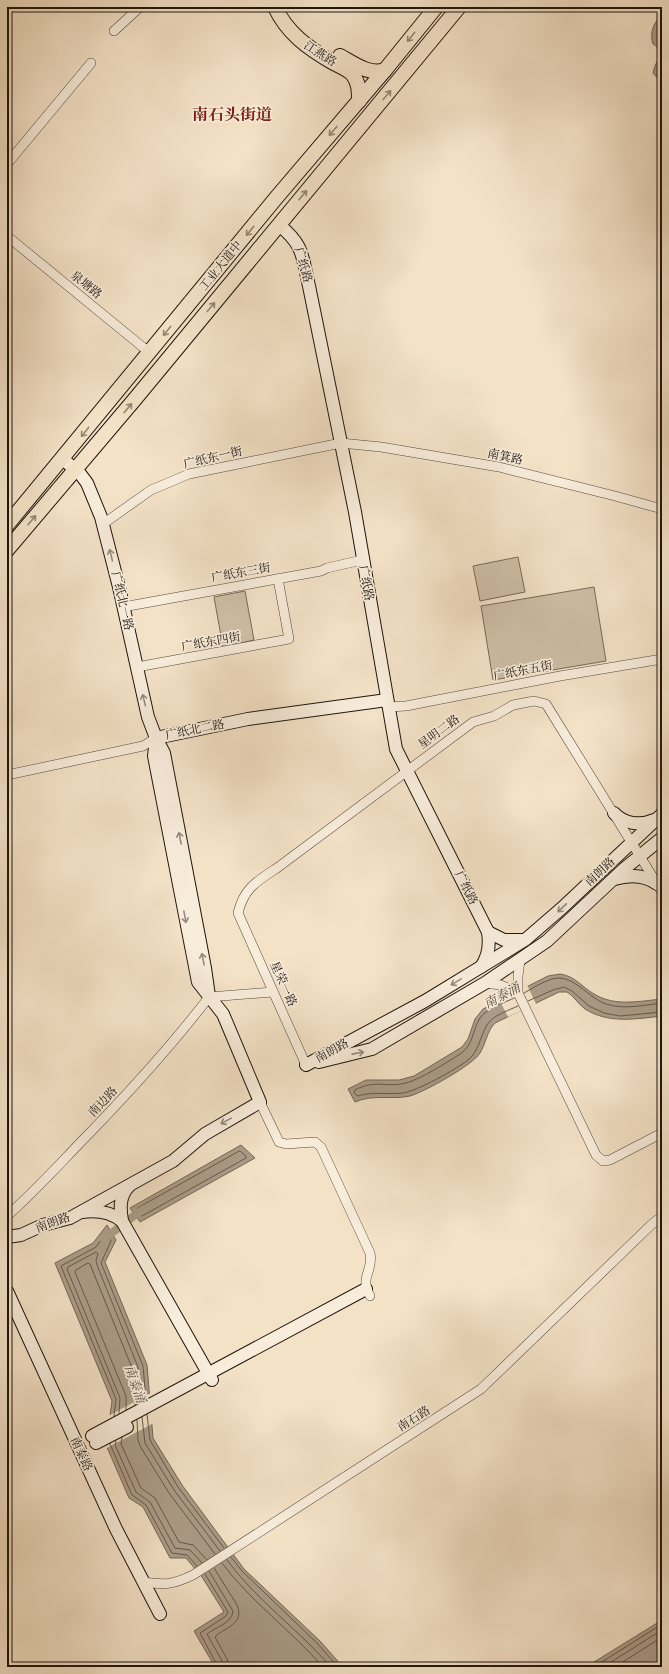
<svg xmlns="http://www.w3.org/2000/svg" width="669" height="1674" viewBox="0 0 669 1674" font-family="'IM FELL Double Pica','Noto Serif SC',serif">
  <rect width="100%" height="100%" fill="#f4e2c7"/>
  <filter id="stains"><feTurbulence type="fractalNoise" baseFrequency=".005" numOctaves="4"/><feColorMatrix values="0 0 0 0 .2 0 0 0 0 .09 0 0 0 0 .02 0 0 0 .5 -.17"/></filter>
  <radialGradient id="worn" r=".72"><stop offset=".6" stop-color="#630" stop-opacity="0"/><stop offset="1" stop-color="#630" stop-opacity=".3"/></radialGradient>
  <g fill="#cfbfa7" stroke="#766a5a">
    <path d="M 518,557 L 525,592 L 480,601 L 473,566 Z"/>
    <path d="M 594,587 L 606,661 L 493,680 L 481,606 Z"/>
    <path d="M 245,591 L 254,640 L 223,647 L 214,597 Z"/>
  </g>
  <g fill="#ab9c88" stroke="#726657">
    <path d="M 661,17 L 662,81 L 660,81 L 653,73 C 655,62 661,58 661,49 L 653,44 C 650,35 652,23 661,17 Z"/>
    <path d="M 560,974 C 575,976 582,987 594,994 C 615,1007 640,1001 662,999 L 662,1016 C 635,1019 609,1024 585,1009 C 578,1004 574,996 567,992 L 559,992 L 495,1023 C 487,1031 486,1043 480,1053 C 473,1065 424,1092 410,1096 C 391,1100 373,1094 355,1102 L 348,1089 L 366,1080 L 399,1080 L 414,1076 L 462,1047 L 468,1039 L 475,1019 L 483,1009 L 548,976 Z"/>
    <path d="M 241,1145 L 255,1158 L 140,1222 L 130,1208 Z"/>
    <path d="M 107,1225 L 116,1240 L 105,1262 L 147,1365 L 153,1438 L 182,1485 L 244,1569 L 320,1641 L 343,1667 L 215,1667 L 194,1631 L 224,1612 L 202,1577 L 186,1558 L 170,1558 L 143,1507 L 129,1498 L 106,1445 L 112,1401 L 55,1263 L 93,1243 Z"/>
    <path d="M 662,1620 L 662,1667 L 586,1667 Z"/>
  </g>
  <g fill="#f4e2c7">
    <path d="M 527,985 L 536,1004 L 508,1017 L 499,999 Z"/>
    <path d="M 151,1393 L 154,1423 L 105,1449 L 104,1445 L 108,1416 Z"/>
  </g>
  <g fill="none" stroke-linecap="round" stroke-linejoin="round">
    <g stroke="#64584a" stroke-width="1">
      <path d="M 524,993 C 533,988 542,982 552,979 C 573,973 588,998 606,1004 C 624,1010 644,1005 662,1003"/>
      <path d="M 514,998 C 504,1003 487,1008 480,1018 C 472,1030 474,1045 460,1054 C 446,1063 421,1079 406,1083 C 387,1088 375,1079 355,1090 L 354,1093 L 358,1096 C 373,1091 388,1095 403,1093 C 417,1091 457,1069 468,1060 C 481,1050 480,1031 491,1020 C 498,1014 509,1010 518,1006"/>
      <path d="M 528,1001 L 553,990 L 564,987 L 572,991 L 589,1006 L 604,1013 L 620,1016 L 662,1012"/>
      <path d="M 240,1151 L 246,1156 L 246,1158 L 142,1216 L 140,1215 L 137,1211 L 138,1208 Z"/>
      <path d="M 126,1410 L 126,1396 L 75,1272 L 76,1270 L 88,1263 L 90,1264 L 132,1368 L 135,1405"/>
      <path d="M 119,1413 L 120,1398 L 67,1269 L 68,1267 L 96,1252 L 98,1254 L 96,1260 L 97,1265 L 138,1367 L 141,1402"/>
      <path d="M 147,1414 L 150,1440 L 178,1487 L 224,1548"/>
      <path d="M 114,1416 L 116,1399 L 61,1266 L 96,1247 L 106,1234 L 108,1235 L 111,1241 L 101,1263 L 143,1366 L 146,1399"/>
      <path d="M 142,1417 L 145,1443 L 174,1490 L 220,1551"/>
      <path d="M 137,1420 L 138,1440 L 140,1446 L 169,1493 L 215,1554"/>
      <path d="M 122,1437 L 121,1444 L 141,1488 L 155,1498 L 179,1542 L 193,1545 L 207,1560"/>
      <path d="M 116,1441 L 115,1445 L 136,1492 L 150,1502 L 175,1548 L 190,1550 L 202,1563"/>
      <path d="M 110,1444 L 132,1495 L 146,1505 L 172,1553 L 187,1555 L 197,1566"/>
      <path d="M 231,1557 L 242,1571 L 317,1643 L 338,1667"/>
      <path d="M 227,1560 C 256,1600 298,1629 331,1667"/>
      <path d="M 222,1563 C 251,1602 291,1630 323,1667"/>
      <path d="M 214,1568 L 237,1605 C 245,1624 225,1627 215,1637 L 227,1659 L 229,1667"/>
      <path d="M 209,1571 L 233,1611 C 232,1624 215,1627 207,1634 L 222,1661 L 223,1667"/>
      <path d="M 205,1574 L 228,1612 L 226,1616 L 200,1633 L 218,1667"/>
      <path d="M 594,1667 L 662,1624"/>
      <path d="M 603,1667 L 662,1630"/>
      <path d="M 615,1667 L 662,1637"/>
    </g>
    <path stroke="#ab9c88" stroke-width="8" d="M 104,1239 L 135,1215 L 144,1209"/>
    <defs>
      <g id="street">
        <path d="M 114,31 L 140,7"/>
        <path d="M 7,164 L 91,63"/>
        <path d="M 7,236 L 150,353"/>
        <path d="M 103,524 L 151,490 L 189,474 L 341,443 L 381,447 L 499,467 L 615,496 L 662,509"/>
        <path d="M 123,607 L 321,571 L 327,568 L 362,560"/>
        <path d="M 137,667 L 289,639 L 278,579"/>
        <path d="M 388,707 L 406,706 L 560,676 L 662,659"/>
        <path d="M 7,775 L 143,746 L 156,738"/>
        <path d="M 520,960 L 518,976 L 518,993 L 596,1155 L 603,1161 L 610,1160 L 662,1133"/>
        <path d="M 485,983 L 501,985 L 518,993"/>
        <path d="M 306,1065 L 238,913 C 244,888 257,881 277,868 L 473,722 L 494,716 L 513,705 L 534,701 L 546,704 L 662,892"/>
        <path d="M 260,1102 L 279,1142 L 286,1144 L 315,1142 L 321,1147 L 370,1253 C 374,1272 359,1275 370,1296"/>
        <path d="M 7,1216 C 32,1194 55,1169 78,1145 C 124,1098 169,1049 209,997 L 273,992"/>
        <path d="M 143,1582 C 166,1585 172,1585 193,1575 L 481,1389 L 651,1225 L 662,1216"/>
      </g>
      <g id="secondary">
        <path d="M 279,225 C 304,245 302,256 309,286 L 355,512 L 396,749 L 488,932 C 490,945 489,956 481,967"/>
        <path d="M 63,459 L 81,475 L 87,483 L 101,517 L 119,587 L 148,717 L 156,738 L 164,753 L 205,968 L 209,996"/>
        <path d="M 156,738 L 248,719 L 387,700"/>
        <path d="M 614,813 C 624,824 640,826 654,820"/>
        <path d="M 614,879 C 628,875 644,874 657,884"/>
        <path d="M 488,932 L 504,940 L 522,940"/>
        <path d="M 319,1062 L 372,1049 L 485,983 L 547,941 L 624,869 L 662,838"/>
        <path d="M 306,1065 L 425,1001 L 525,940 L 562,908 L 662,814"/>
        <path d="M 129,1186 C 119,1196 120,1209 122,1221 L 212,1380"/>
        <path d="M 82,1212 C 96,1210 111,1212 122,1221"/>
        <path d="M 7,1237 L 21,1235 L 43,1225 L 70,1218 L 173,1161 L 205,1134 L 260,1102 L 223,1014 L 198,982 L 154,756 L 156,738"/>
        <path d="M 7,1291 L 116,1529 L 160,1614"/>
        <path d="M 92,1436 L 366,1289"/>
        <path d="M 96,1443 L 127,1427"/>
      </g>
      <g id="primary">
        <path d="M 275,7 C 287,33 308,48 332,62 C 339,66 348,69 353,75 C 359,83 359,92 359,101"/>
        <path d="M 340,56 C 353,63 370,76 385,70"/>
        <path d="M 7,525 L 276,198 L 385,70 L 436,7"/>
        <path d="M 7,550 L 135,399 L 459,7"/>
      </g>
    </defs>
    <use href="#street" stroke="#53483c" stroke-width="10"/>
    <use href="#secondary" stroke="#1d150d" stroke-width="14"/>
    <use href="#primary" stroke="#1d150d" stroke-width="16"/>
    <use href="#street" stroke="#f8ecdb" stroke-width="9"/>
    <use href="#secondary" stroke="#f8ecdb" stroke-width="12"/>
    <use href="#primary" stroke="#f4e2c7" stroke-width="14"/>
  </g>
  <defs><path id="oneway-shaft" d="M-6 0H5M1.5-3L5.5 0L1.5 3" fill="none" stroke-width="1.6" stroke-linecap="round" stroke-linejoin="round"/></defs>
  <g stroke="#938673">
    <use href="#oneway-shaft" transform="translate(411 37) rotate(129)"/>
    <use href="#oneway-shaft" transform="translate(387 95) rotate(-50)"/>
    <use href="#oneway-shaft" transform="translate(333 131) rotate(131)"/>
    <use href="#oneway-shaft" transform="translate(303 195) rotate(-50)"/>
    <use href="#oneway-shaft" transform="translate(250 231) rotate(129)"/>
    <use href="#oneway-shaft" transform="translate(211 307) rotate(-50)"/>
    <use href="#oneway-shaft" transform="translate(167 331) rotate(129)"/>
    <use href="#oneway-shaft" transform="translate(128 408) rotate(-50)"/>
    <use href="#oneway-shaft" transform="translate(85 432) rotate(129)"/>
    <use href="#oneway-shaft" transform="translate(32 520) rotate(-50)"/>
  </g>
  <g stroke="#958b7e">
    <use href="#oneway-shaft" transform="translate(111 555) rotate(-104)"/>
    <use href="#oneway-shaft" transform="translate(144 700) rotate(-104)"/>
    <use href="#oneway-shaft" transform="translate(180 838) rotate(-101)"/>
    <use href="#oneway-shaft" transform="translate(562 908) rotate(137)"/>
    <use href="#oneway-shaft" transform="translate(185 917) rotate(79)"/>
    <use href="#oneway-shaft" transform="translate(203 959) rotate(-101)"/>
    <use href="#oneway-shaft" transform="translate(456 982) rotate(149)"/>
    <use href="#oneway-shaft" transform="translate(358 1053) rotate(-11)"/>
    <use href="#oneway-shaft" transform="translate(226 1121) rotate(151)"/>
  </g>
  <g text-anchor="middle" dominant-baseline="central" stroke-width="3.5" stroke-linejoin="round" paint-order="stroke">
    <g font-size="12" fill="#1d150d" stroke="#f8ecdb">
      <text transform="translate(320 54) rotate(33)">江燕路</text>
      <text transform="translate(303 265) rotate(75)">广纸路</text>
      <text transform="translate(221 266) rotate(-51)">工业大道中</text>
      <text transform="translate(86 285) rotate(39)">泉塘路</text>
      <text transform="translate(505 457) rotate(12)">南箕路</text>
      <text transform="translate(213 458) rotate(-13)">广纸东一街</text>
      <text transform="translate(241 573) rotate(-10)">广纸东三街</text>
      <text transform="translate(366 583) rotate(80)">广纸路</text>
      <text transform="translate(122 601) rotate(77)">广纸北一路</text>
      <text transform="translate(211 642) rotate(-10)">广纸东四街</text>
      <text transform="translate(523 671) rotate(-11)">广纸东五街</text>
      <text transform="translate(195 730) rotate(-11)">广纸北二路</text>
      <text transform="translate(439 732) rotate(-36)">星明二路</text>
      <text transform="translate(600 872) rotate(-43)">南朗路</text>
      <text transform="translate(466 888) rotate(63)">广纸路</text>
      <text transform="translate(283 984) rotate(66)">星荣一路</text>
      <text transform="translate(332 1051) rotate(-29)">南朗路</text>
      <text transform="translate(103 1102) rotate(-47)">南边路</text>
      <text transform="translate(53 1223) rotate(-20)">南朗路</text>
      <text transform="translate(414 1419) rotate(-32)">南石路</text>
      <text transform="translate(81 1454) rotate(65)">南泰路</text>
    </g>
    <g font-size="13" font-style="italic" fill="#5d5244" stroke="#f8ecdb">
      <text transform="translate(502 996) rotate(-28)">南泰涌</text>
      <text transform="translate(135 1384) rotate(71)">南泰涌</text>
    </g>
    <g font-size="16" font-weight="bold" fill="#7a1f14" stroke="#f8ecdb">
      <text x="232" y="115">南石头街道</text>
    </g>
  </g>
  <rect width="669" height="1674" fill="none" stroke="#f4e2c7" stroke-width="24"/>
  <rect x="8" y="8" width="653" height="1658" fill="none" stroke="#1d150d" stroke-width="2"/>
  <rect x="12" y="12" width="645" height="1650" fill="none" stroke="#1d150d"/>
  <rect width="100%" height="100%" filter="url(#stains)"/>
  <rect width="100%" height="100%" fill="url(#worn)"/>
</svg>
